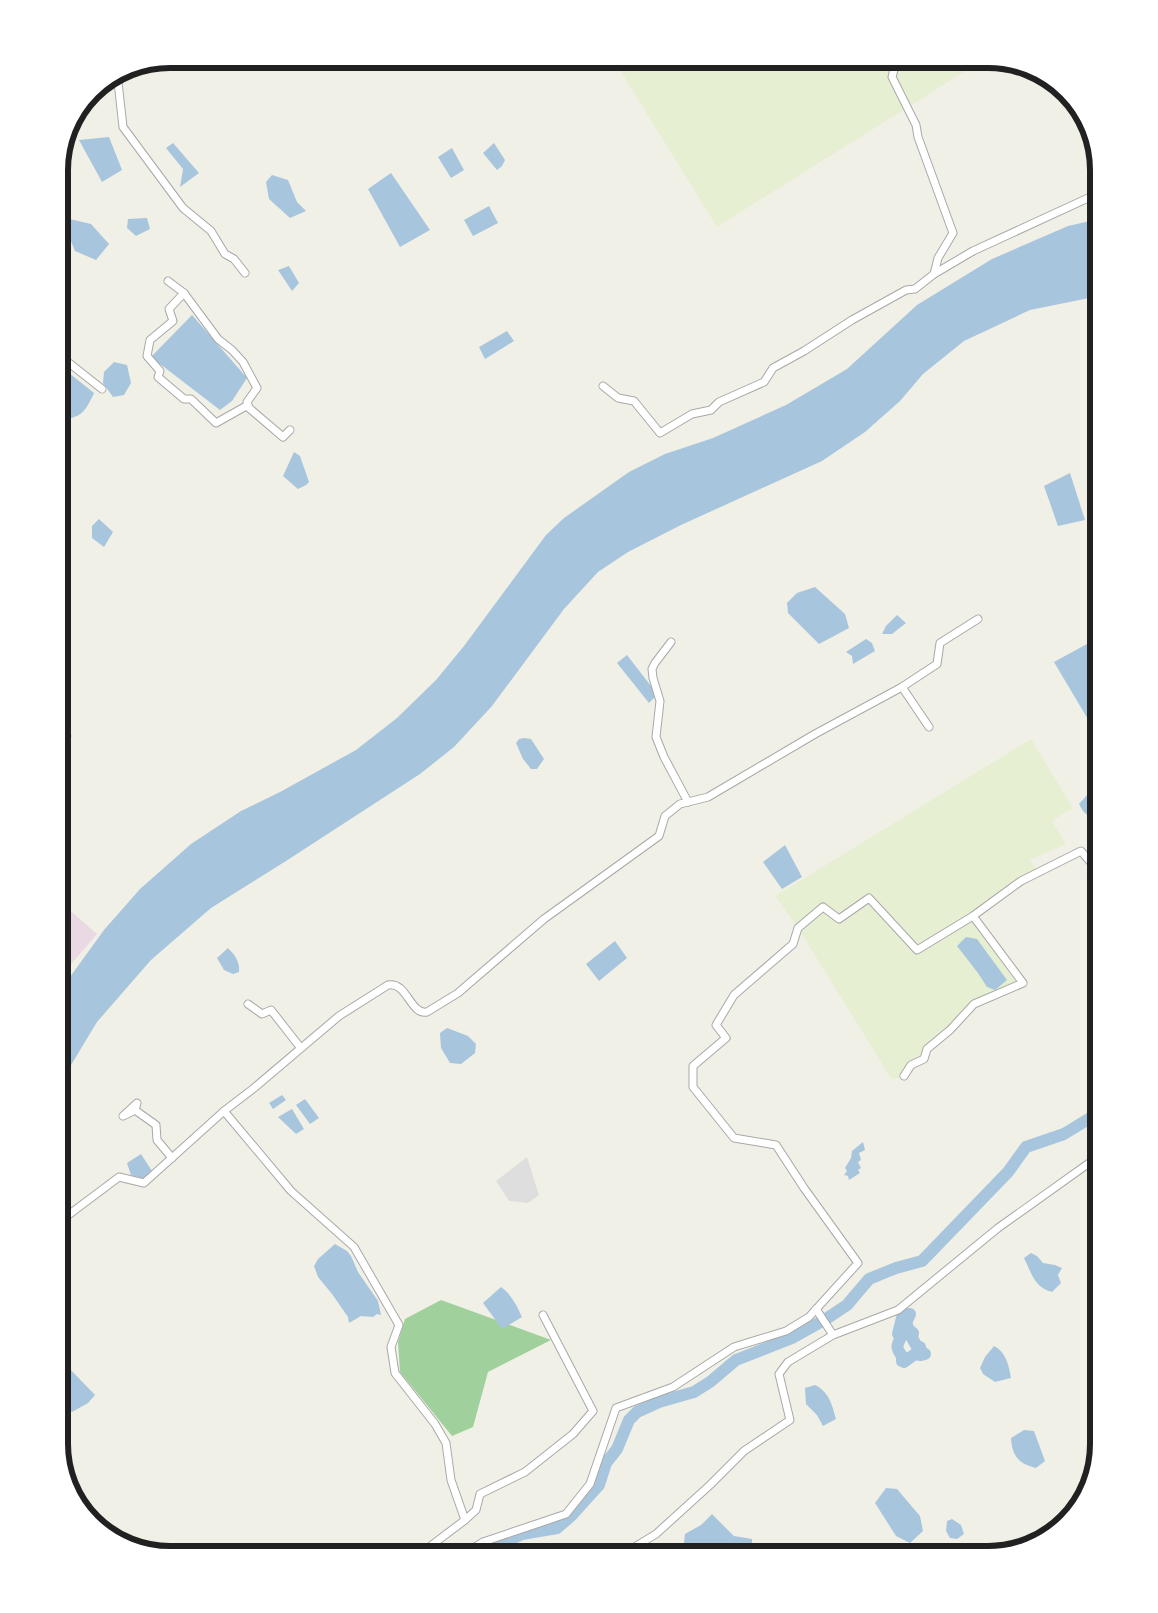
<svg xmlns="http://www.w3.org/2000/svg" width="1158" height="1613" viewBox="0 0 1158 1613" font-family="Karla,sans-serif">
  <rect width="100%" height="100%" fill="#f1f0e7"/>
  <path fill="#dfdede" d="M 527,1157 L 539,1195 L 528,1203 L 509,1201 L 496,1181 Z"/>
  <path fill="#ead9e3" d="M 59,901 L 97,934 L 59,978 Z"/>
  <g fill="#e7efd3">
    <path d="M 613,59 L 956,59 L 964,72 L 717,227 Z"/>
    <path d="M 1031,739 L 1073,808 L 1052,821 L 1066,844 L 1030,860 L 1038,872 L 973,916 L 1023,983 L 974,1004 L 927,1049 L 924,1059 L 912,1065 L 904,1076 L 892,1080 L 798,928 L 775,896 Z"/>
  </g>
  <path fill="#a0d09c" d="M 441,1300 L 551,1340 L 488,1372 L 473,1427 L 452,1436 L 400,1372 L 398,1342 L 405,1319 Z"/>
  <g fill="#a8c5de">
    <path d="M 109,137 L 122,170 L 102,182 L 79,140 Z"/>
    <path d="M 173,143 L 199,173 L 180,187 L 183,169 L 166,148 Z"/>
    <path d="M 494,143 L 505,160 L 502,166 L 497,170 L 483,153 Z"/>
    <path d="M 452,148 L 464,170 L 451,178 L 438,157 Z"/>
    <path d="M 391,173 L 430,230 L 400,247 L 368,189 Z"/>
    <path d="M 272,175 L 288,180 L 297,202 L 306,211 L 290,218 L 269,199 L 266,182 Z"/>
    <path d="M 489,206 L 498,223 L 473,236 L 464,220 Z"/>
    <path d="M 61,217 L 91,224 L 109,244 L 96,260 L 75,251 Z"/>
    <path d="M 147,218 L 150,229 L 136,236 L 127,228 L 128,219 Z"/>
    <path d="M 1099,219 L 1099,296 L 1030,310 L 964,341 L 923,374 L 900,401 L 865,432 L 822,461 L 681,525 L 628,552 L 598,572 L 564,609 L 492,706 L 454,747 L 420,774 L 286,861 L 211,908 L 151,960 L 97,1022 L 59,1085 L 59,992 L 104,930 L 140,889 L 191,844 L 241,811 L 280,792 L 356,750 L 397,718 L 436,680 L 464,646 L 546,535 L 564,518 L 629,472 L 665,454 L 713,438 L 786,405 L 847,369 L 917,305 L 992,259 L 1068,226 Z"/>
    <path d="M 289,266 L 299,283 L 292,291 L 278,270 Z"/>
    <path d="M 192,315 L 247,378 L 232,401 L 220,410 L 151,357 Z"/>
    <path d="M 507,331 L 514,341 L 485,359 L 479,347 Z"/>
    <path d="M 114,362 L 127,365 L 131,383 L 124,395 L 113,397 L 103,383 L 104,372 Z"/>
    <path d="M 59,365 L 94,393 C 85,412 82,417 61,420 L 59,419 Z"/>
    <path d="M 294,452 L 300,456 L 309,482 L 306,485 L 298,489 L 283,476 Z"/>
    <path d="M 1070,473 L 1085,520 L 1058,526 L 1044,486 Z"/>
    <path d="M 99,519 L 113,532 L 104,547 L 92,538 L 92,526 Z"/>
    <path d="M 815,587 L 845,614 L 849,628 L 819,644 L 788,613 L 787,603 L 797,593 Z"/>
    <path d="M 897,615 L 906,623 L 892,634 L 882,634 L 886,626 Z"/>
    <path d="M 1098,638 L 1099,641 L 1099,717 L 1089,721 L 1054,662 Z"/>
    <path d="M 866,639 L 872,643 L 875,651 L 853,664 L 852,656 L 846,652 Z"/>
    <path d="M 627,655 L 654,690 L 655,697 L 649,703 L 617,663 Z"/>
    <path d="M 59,724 L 72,736 L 59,748 Z"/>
    <path d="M 524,738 L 531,739 L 544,759 L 537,769 L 531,769 L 523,759 L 516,743 L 519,739 Z"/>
    <path d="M 1099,789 L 1099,827 L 1083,811 L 1079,804 L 1088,794 Z"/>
    <path d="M 785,845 L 802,877 L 782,889 L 763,862 Z"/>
    <path d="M 966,937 L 977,939 L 1007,980 L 995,990 L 987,987 L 978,973 L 957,946 Z"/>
    <path d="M 615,941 L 627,958 L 599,981 L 586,964 Z"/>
    <path d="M 228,948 C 235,955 240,962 239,972 L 233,974 L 224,970 L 217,958 Z"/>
    <path d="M 447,1028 L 468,1036 L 476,1044 L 475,1053 L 461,1064 L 450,1063 L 441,1048 L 440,1033 Z"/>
    <path d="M 282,1095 L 286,1100 L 273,1109 L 269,1103 Z"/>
    <path d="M 305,1099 L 319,1118 L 310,1124 L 296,1105 Z"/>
    <path d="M 292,1109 L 304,1129 L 296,1134 L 278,1117 Z"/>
    <path d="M 863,1142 L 865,1150 L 859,1153 L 861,1160 L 858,1162 L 861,1168 L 858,1170 L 860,1173 L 849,1180 L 848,1176 L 844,1175 L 847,1171 L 845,1168 L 851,1158 L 852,1151 Z"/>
    <path d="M 141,1154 L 152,1171 L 144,1179 L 131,1175 L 127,1163 Z"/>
    <path d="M 335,1244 L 347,1251 L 351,1256 L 358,1272 L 378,1301 L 381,1315 L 377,1314 L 373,1317 L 361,1316 L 349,1323 L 348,1317 L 332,1294 L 318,1277 L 314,1266 L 318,1259 Z"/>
    <path d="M 1031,1253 L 1037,1256 L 1043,1263 L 1055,1265 L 1062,1268 L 1058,1275 L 1061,1283 L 1052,1292 C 1034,1287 1032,1274 1024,1258 Z"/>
    <path d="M 501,1287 C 511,1294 517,1306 522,1317 L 502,1329 L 483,1303 Z"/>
    <path d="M 994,1346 C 1006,1352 1009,1366 1011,1378 L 995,1382 L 983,1374 L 980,1368 L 985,1357 Z"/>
    <path d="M 59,1362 L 66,1365 L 95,1395 L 88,1403 L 72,1412 L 59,1401 Z"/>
    <path d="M 815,1385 C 829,1392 832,1404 836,1419 L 823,1426 L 817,1415 L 806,1404 L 805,1388 Z"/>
    <path d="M 1024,1430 L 1034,1431 L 1045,1461 L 1036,1468 C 1018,1464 1012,1455 1011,1438 Z"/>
    <path d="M 886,1488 L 897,1489 L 920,1516 L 923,1531 L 910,1543 L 896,1536 L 875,1503 Z"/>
    <path d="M 712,1514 L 734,1536 L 752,1539 L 752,1554 L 708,1554 L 706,1551 L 684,1543 L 685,1534 L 701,1525 Z"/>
    <path d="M 952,1519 L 961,1525 L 964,1534 L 957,1539 L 950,1538 L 946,1531 L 947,1521 Z"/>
  </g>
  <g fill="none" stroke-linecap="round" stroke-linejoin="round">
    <g stroke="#a8c5de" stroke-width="12">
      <path d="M 903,1314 L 910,1314 L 906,1323 L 909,1330 L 913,1333 L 912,1338 L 916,1345 L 920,1347 L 920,1351 L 925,1354 L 921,1355 L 915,1354 L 904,1362 L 902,1361 L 902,1356 C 895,1347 897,1345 902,1335 L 898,1334 Z"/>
      <path d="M 478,1554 L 522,1534 L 557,1528 L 571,1516 L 599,1485 L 606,1463 L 617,1449 L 629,1420 L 637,1412 L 659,1402 L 694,1392 L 710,1382 L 736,1360 L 792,1338 L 826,1319 L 847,1305 L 869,1279 L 896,1268 L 922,1261 L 1008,1172 L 1026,1147 L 1064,1134 L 1095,1115 L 1099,1104"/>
    </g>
    <defs>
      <g id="minor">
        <path d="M 518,59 L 529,59"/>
        <path d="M 117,73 L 123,127 L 183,208 L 211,231 L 225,254 L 234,259 L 245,273"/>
        <path d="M 934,274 L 973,251 L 1099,193"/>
        <path d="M 168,281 L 184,293 L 218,339 L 232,350 L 243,362 L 257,388 L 247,402 L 249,408 L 283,437 L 290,430"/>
        <path d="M 184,293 L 169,309 L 173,321 L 150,340 L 147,356 L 160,371 L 158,377 L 184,399 L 191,399 L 216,423 L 248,405"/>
        <path d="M 59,355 L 102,389"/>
        <path d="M 603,386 L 618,398 L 634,401 L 660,433 L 692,414 L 711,410 L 719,402 L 764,382 L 773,368 L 804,351 L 852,320 L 906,290 L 915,289 L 934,274 L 938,258 L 953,233 L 918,137 L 916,125 L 892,77 L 896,62 L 895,59"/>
        <path d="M 671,642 L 655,663 L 652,669 L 653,678 L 660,701 L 656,737 L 664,757 L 688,802"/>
        <path d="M 902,687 L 929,727"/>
        <path d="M 248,1004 L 262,1014 L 271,1010 L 300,1047"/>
        <path d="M 904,1076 L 911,1065 L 924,1059 L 927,1049 L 950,1030 L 974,1004 L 1023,983 L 973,916"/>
        <path d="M 135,1110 L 137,1103 L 123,1116 L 135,1110 L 156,1125 L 157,1140 L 172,1158"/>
        <path d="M 224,1111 L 291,1191 L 354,1247 L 399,1325 L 391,1347 L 395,1373 L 435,1424 L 446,1443 L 451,1480 L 465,1520 L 420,1554"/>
        <path d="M 59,1222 L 119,1177 L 144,1183 L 224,1111 L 254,1088 L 339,1016 L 388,985 C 407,981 410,1015 427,1012 L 458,993 L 544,919 L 659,836 L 665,816 L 680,804 L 708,797 L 815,734 L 902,687 L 937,664 L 940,643 L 978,619"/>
        <path d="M 816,1309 L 833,1335"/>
        <path d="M 465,1520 L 476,1510 L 480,1494 L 525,1472 L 573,1434 L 593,1411 L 543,1315"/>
        <path d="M 464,1554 L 483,1542 L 566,1514 L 590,1484 L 616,1408 L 673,1387 L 734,1347 L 786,1331 L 809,1317 L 858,1263 L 804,1188 L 776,1145 L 734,1138 L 693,1087 L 693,1066 L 726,1038 L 716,1025 L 734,995 L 793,944 L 798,928 L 823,907 L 839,919 L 869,898 L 917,950 L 973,916 L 1021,881 L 1081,851 L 1099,872"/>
        <path d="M 623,1554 L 656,1534 L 710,1485 L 744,1451 L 790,1420 L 779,1374 L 788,1362 L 833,1335 L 898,1310 L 998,1228 L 1099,1156"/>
      </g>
    </defs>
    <use href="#minor" stroke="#a8a8a8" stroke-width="9"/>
    <use href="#minor" stroke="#fff" stroke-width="7"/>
  </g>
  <path d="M0 0H1158V1613H0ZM170 68H988A102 102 0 0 1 1090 170V1444A102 102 0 0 1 988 1546H170A102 102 0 0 1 68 1444V170A102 102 0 0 1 170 68Z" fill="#fff" fill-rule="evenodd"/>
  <path fill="none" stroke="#212121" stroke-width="6" d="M170 68H988A102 102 0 0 1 1090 170V1444A102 102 0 0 1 988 1546H170A102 102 0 0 1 68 1444V170A102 102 0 0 1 170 68Z"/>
</svg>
